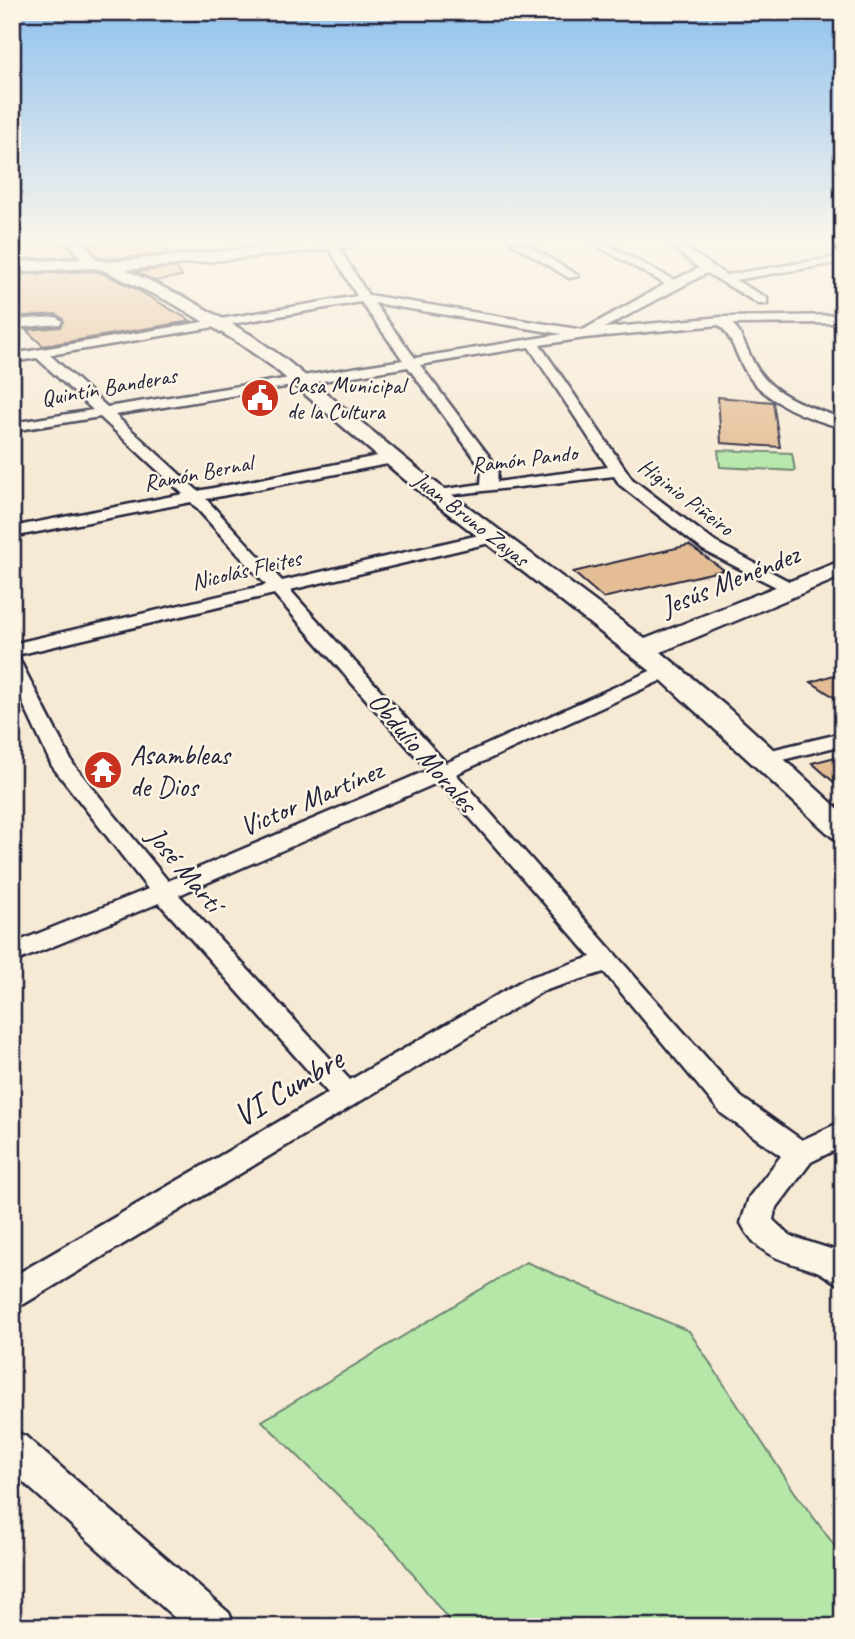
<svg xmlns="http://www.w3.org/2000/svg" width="855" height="1639" viewBox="0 0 855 1639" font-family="Caveat,sans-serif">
  <rect width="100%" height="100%" fill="#f7ead5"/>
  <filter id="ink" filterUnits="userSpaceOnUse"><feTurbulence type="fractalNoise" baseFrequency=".0143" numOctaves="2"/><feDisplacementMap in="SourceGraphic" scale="14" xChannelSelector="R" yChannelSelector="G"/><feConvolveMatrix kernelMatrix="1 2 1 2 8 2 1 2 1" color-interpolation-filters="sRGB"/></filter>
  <g filter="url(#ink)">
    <g fill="#b5e7a8" stroke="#6c8472" stroke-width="2">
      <path d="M 718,450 L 792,453 L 795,471 L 720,467 Z"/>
      <path d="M 526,1262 L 689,1331 L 794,1491 L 843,1557 L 843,1627 L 454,1627 L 394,1550 L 262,1421 Z"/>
    </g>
    <g fill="#e4bd95" stroke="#22223b" stroke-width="2">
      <path d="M 12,243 L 67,243 L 76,257 L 12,259 Z"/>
      <path d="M 87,243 L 160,243 L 167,254 L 108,259 L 98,258 Z"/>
      <path d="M 176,267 L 182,276 L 155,281 L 136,272 Z"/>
      <path d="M 92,271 L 102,273 L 134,288 L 191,321 L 43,346 L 26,330 L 60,327 L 63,319 L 56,314 L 12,317 L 12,275 Z"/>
      <path d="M 718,397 L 773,402 L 780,447 L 721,443 Z"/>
      <path d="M 689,545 L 724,570 L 603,598 L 573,572 Z"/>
      <path d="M 843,672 L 843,703 L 811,682 Z"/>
      <path d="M 843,755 L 843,790 L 812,763 Z"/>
    </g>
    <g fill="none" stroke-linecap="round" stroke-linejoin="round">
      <defs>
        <g id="street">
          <path d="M 326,243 L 336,243 L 368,295 L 583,330 L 665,284 L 592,243 L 604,243 L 674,280 L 699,268 L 667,243 L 678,243 L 726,275 L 843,256 L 843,262 L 735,280 L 767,298 L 767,304 L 759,304 L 707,273 L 604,328 L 722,317 L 843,315 L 843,323 L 733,324 C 745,339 749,358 760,373 C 779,399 815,408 843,419 L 843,428 C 809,419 765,403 746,372 C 736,356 733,338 719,325 L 585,338 L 540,345 L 632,479 L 715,542 L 798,586 L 801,590 L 792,595 L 703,550 L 620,485 L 614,476 L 432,497 L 430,494 L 432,491 L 481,484 L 482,468 L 408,367 L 115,415 L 198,491 L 393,453 L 398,455 L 401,458 L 398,461 L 393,463 L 206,499 L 282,581 L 492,532 L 498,533 L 500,537 L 498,541 L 290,590 L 446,763 L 659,667 L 673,667 L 676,671 L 673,675 L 456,774 L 741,1097 L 802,1140 L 843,1121 L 843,1146 L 811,1162 L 775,1210 L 773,1220 L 790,1236 L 843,1253 L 843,1286 C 832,1282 824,1273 814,1270 C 781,1260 758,1256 741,1223 L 749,1197 L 781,1156 L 721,1113 L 604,972 L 543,991 L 24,1304 L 12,1308 L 12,1277 L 328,1093 L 159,903 L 12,963 L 12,944 L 148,889 L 52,766 L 12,680 L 12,644 L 266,585 L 191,502 L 12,537 L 12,527 L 183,494 L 100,417 L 12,431 L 12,423 L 93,410 L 37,358 L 12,362 L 12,354 L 357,296 ZM 361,302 L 403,360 L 107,407 L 50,355 ZM 374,303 L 562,334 L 415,358 ZM 529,347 L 608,467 L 497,482 L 498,468 L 420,365 ZM 274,594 L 428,770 L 168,881 L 73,764 L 17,655 ZM 439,782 L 591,957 L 525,979 L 350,1080 L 179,895 Z"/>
          <path d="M 512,243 L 524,243 L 579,276 L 569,278 Z"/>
          <path d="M 56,317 L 62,321 L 60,324 L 12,328 L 12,320 Z"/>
          <path d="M 843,733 L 843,745 L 766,764 L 758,763 L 755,758 L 758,753 Z"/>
          <path d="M 12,1431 L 25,1436 L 229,1613 L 235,1627 L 185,1627 L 12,1472 Z"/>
        </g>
        <path id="secondary" d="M 70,243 L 84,243 L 97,260 L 108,262 L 310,243 L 357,243 L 350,247 L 126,270 L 186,298 L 251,335 L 285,359 L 419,470 L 645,639 L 843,560 L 843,576 L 661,652 L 728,708 L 843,813 L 843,840 L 832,837 L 657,676 L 404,479 L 273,367 L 239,343 L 174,304 L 103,270 L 92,268 L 12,272 L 12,262 L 81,259 Z"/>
      </defs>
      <use href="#street" stroke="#22223b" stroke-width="5"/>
      <use href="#secondary" stroke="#22223b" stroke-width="5"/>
      <use href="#street" fill="#fcf5e5" fill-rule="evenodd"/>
      <use href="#secondary" fill="#fcf5e5" fill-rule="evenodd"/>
    </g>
  </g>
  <linearGradient id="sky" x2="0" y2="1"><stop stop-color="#8fc1ee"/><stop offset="0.51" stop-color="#fbf6ec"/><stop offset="1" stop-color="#fbf6ec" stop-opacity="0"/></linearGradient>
  <rect width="855" height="472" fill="url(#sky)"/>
  <defs>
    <symbol id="civic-disc" viewBox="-11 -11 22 22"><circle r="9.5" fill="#c8321e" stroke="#fcf5e5"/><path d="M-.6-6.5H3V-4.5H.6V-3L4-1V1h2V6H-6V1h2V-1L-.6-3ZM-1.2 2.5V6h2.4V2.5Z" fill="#fff"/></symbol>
    <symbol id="temple-disc" viewBox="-11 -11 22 22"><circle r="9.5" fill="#c8321e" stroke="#fcf5e5"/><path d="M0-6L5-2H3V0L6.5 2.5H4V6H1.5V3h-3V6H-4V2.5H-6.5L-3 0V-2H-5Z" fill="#fff"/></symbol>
  </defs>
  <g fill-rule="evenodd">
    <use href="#civic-disc" x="238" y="376" width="44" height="44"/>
    <use href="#temple-disc" x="81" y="748" width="44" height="44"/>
  </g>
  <g text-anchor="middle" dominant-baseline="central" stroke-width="5" stroke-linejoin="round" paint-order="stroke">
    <g font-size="23" fill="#22223b" stroke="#fcf5e5" text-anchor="start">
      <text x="287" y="385">Casa Municipal<tspan x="287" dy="26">de la Cultura</tspan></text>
    </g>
    <g font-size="23" fill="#22223b" stroke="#fcf5e5">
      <text transform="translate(109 387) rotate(-10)">Quintín Banderas</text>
      <text transform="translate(524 459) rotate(-7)">Ramón Pando</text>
      <text transform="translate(198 473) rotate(-11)">Ramón Bernal</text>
      <text transform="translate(686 497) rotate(37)">Higinio Piñeiro</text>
      <text transform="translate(471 519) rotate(38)">Juan Bruno Zayas</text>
      <text transform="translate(246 570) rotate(-13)">Nicolás Fleites</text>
    </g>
    <g font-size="28" fill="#22223b" stroke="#fcf5e5">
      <text transform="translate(730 580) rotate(-22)">Jesús Menéndez</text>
      <text transform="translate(423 752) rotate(49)">Obdulio Morales</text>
      <text transform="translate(311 798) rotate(-23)">Victor Martínez</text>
      <text transform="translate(185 869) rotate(50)">José Martí</text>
    </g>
    <g font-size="28" fill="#22223b" stroke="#fcf5e5" text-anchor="start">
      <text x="130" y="754">Asambleas<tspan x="130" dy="32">de Dios</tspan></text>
    </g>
    <g font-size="33" fill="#22223b" stroke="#fcf5e5">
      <text transform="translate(288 1087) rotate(-31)">VI Cumbre</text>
    </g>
  </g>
  <rect width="855" height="1639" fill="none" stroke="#fcf5e5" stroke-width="42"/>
  <rect x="21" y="21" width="813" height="1597" fill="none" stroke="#22223b" stroke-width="2.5" filter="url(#ink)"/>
</svg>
